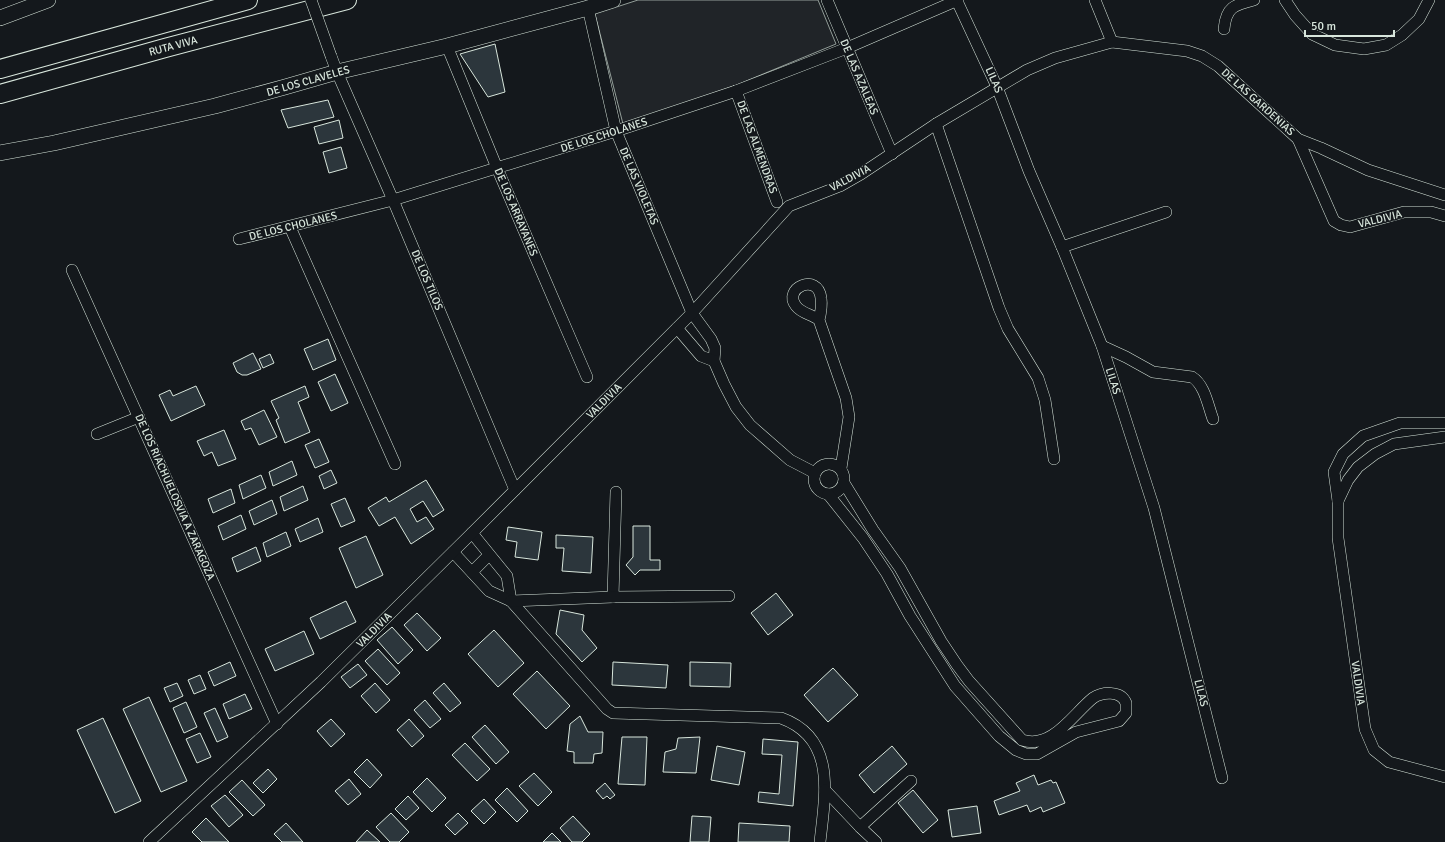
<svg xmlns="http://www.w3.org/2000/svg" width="1445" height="842" viewBox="0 0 1445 842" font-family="Signika,sans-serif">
  <rect width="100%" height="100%" fill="#14181c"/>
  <path fill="#202428" stroke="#939e99" d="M 638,0 L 818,0 L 836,44 L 734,86 L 623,124 L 595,14 Z"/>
  <g fill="#2c363c" stroke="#d8e6dc">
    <path d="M 495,44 L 505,92 L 488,97 L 460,54 Z"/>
    <path d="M 328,100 L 334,117 L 288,128 L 281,110 Z"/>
    <path d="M 339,120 L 343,138 L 319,144 L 314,127 Z"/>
    <path d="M 341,147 L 347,168 L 329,173 L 323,152 Z"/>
    <path d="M 328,339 L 336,360 L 313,370 L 304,349 Z"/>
    <path d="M 253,353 L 261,369 L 247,375 L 242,375 L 237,372 L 233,363 Z"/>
    <path d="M 270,354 L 274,363 L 263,368 L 259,359 Z"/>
    <path d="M 335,374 L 348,403 L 331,411 L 318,382 Z"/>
    <path d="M 196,386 L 205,405 L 171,421 L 159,395 L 170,390 L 173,396 Z"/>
    <path d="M 305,386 L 309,397 L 298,402 L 310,432 L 285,443 L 276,420 L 279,418 L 271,401 Z"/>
    <path d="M 264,410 L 277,437 L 259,445 L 251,428 L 245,430 L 241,421 Z"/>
    <path d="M 224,430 L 236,459 L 218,466 L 212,452 L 204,456 L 197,441 Z"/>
    <path d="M 319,439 L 329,462 L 315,468 L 305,445 Z"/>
    <path d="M 292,461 L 297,475 L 273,486 L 269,472 Z"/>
    <path d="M 331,470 L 337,483 L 324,489 L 319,476 Z"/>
    <path d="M 261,475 L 266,488 L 243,499 L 239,485 Z"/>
    <path d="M 426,480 L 444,510 L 433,517 L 423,501 L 410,509 L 417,522 L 426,517 L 434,529 L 411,544 L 395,517 L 379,526 L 368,508 L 386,497 L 389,502 Z"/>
    <path d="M 303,486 L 308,500 L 284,511 L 280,497 Z"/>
    <path d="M 231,489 L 235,503 L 213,513 L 208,499 Z"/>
    <path d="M 345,498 L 355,521 L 341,527 L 331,504 Z"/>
    <path d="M 272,500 L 277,514 L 254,525 L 249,511 Z"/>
    <path d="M 241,515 L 246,529 L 223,540 L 218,526 Z"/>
    <path d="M 318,518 L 323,532 L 300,542 L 295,529 Z"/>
    <path d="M 633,526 L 650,526 L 650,560 L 660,560 L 660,570 L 640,570 L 635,575 L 626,565 L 633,557 Z"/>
    <path d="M 508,527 L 542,532 L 538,560 L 515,557 L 517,542 L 506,540 Z"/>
    <path d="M 286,532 L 291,546 L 267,557 L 263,543 Z"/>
    <path d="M 556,535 L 593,537 L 591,573 L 562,571 L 564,548 L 556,548 Z"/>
    <path d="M 366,536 L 383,575 L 356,588 L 339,548 Z"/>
    <path d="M 256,547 L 261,561 L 237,572 L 232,558 Z"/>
    <path d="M 776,593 L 793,615 L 768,635 L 751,613 Z"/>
    <path d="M 346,601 L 356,622 L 320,639 L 310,618 Z"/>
    <path d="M 560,610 L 584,615 L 582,630 L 597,648 L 582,662 L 556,634 Z"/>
    <path d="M 417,613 L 441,638 L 427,651 L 404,625 Z"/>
    <path d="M 392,627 L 413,650 L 398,664 L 377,640 Z"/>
    <path d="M 494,630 L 524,663 L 498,687 L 468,654 Z"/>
    <path d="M 304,631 L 314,654 L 275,671 L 265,649 Z"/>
    <path d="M 378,649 L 400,673 L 387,685 L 365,661 Z"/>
    <path d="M 230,662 L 236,676 L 214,686 L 208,672 Z"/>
    <path d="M 613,662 L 668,665 L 666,688 L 612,685 Z"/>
    <path d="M 690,662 L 731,663 L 730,687 L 690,686 Z"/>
    <path d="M 358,664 L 367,675 L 350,688 L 341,677 Z"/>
    <path d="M 833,668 L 858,695 L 828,722 L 804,695 Z"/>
    <path d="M 537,671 L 570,706 L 546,729 L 513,694 Z"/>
    <path d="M 200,675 L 206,689 L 194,694 L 188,680 Z"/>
    <path d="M 177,683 L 183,696 L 170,702 L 164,688 Z"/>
    <path d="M 375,683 L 390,700 L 376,713 L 361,696 Z"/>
    <path d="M 444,683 L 461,703 L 450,712 L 433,693 Z"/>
    <path d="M 245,694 L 252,709 L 229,719 L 223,704 Z"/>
    <path d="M 149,697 L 187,781 L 161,792 L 123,709 Z"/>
    <path d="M 425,700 L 441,719 L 430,728 L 414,710 Z"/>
    <path d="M 186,702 L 197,727 L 184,733 L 173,708 Z"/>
    <path d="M 215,708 L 228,737 L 217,742 L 204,713 Z"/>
    <path d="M 580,716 L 588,732 L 603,732 L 602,753 L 594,754 L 593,763 L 574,763 L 574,752 L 567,751 L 570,724 Z"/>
    <path d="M 103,718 L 141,801 L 115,813 L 77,730 Z"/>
    <path d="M 331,719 L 345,734 L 331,747 L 317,731 Z"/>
    <path d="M 409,719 L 424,736 L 412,747 L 397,730 Z"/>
    <path d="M 485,725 L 509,752 L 496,764 L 472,737 Z"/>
    <path d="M 200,733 L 211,757 L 197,763 L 186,739 Z"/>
    <path d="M 622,737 L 647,737 L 645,785 L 618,784 Z"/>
    <path d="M 700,737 L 696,773 L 663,772 L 665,752 L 676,749 L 678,738 Z"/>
    <path d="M 763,739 L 798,742 L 793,806 L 758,802 L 759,792 L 779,794 L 782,755 L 762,754 Z"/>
    <path d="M 465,743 L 490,769 L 477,781 L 452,755 Z"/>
    <path d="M 717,746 L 745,752 L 739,785 L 711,780 Z"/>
    <path d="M 892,746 L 907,764 L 874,793 L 859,775 Z"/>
    <path d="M 367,759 L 382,775 L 370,788 L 354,772 Z"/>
    <path d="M 268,769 L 277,779 L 263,793 L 253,783 Z"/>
    <path d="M 534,773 L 552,792 L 538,806 L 519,786 Z"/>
    <path d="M 1034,775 L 1038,785 L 1051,780 L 1053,783 L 1056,782 L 1065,803 L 1043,812 L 1041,807 L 1030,812 L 1027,805 L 999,815 L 994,801 L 1020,791 L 1016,783 Z"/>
    <path d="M 427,778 L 446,798 L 432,812 L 413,792 Z"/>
    <path d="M 349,779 L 361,794 L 348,805 L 335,791 Z"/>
    <path d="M 242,780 L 265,805 L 253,816 L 229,792 Z"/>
    <path d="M 605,783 L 615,795 L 610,799 L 607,796 L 603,799 L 596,791 Z"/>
    <path d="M 507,788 L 528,811 L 517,822 L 495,800 Z"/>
    <path d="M 913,790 L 938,820 L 923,833 L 898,803 Z"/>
    <path d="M 225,795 L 243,815 L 229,827 L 211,806 Z"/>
    <path d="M 408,796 L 419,808 L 406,820 L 395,809 Z"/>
    <path d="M 484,799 L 496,812 L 484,824 L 471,811 Z"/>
    <path d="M 977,806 L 981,833 L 952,837 L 948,810 Z"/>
    <path d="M 391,813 L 409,832 L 399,842 L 390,842 L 376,827 Z"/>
    <path d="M 458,813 L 468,823 L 455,835 L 445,825 Z"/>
    <path d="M 573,816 L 590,834 L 582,842 L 572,842 L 560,828 Z"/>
    <path d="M 692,816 L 711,817 L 709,842 L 690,842 Z"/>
    <path d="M 206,818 L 229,842 L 202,842 L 192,832 Z"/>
    <path d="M 286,823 L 303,842 L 282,842 L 274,834 Z"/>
    <path d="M 739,823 L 790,826 L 789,842 L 738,842 Z"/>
    <path d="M 367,830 L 380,842 L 356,842 Z"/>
    <path d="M 552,833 L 561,842 L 543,842 Z"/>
  </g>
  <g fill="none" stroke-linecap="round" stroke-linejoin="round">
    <defs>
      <g id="minor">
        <path d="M 827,0 L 892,154"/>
        <path d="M 1095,0 L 1112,42"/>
        <path d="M 1285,0 L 1295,15 L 1312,34 L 1335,45 L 1364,49 L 1386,45 L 1402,35 L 1419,19 L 1429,0"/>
        <path d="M 957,1 L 997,87 L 1029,171 L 1062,247 L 1102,346 L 1154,508 L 1222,778"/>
        <path d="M 588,8 L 616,131 L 692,313 L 711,339 L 715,348 L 714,361 L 724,384 L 736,407 L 750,425 L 790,460 L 815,473"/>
        <path d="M 1224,29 C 1226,7 1234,5 1254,0"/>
        <path d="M 447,46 L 497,168 L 587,377"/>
        <path d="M 331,56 L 337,72 L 393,200 L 515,490"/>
        <path d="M 736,91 L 777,202"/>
        <path d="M 936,124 L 999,308 L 1008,329 L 1038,378 L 1045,400 L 1054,459"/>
        <path d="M 1298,139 L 1334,221 L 1341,225 L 1350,227 L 1404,212 L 1431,212 L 1445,216"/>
        <path d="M 290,227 L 395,464"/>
        <path d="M 239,239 L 393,200 L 616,131 L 736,91 L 847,48 L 958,0"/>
        <path d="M 1062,247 L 1166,212"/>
        <path d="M 72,270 L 277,724"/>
        <path d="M 819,320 C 812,314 802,314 796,306 C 782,288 818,272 821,298 C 822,305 821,312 819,320 L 846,398 L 849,417 L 841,468"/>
        <path d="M 677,328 L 701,356 L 714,361"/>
        <path d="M 1102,346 L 1126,357 L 1153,372 L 1192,377 C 1205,385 1208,406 1213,419"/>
        <path d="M 97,434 L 139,417"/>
        <path d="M 1445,437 L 1394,444 L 1375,454 L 1358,467 L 1348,480 L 1338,501 L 1338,538 L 1365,729 L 1374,750 L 1389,762 L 1445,777"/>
        <circle cx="829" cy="479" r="15"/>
        <path d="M 828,494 L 863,538 L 887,574 L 910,616 L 955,686 L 999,736 L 1016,750 L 1026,754 L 1037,754 L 1076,732 L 1119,721 L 1126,713 C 1126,710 1126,706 1126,703 C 1121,690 1102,692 1093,698 C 1073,714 1052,750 1022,740 L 969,681 L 957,665 L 941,641 L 900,568 L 873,530 L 844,483"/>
        <path d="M 1338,501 L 1334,472 L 1343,454 L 1363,436 L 1400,423 L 1445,423"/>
        <path d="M 472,533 L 507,576 L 511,601"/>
        <path d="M 453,552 L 489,591 L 511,601 L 607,709 L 613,713 L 781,718 C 837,738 825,795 820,842"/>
        <path d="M 472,572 L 489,555"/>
        <path d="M 613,597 L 616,492"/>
        <path d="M 511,601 L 613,597 L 729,596"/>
        <path d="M 825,790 L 860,827 L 876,842"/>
        <path d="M 860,827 L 911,781"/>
        <path d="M 149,842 L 321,682 L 472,533 L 692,313 L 789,206 L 840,186 L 861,174 L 936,124 L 1027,70 L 1055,58 L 1112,42 L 1187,51 L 1202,56 L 1218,66 L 1298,139 L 1321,148 L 1368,170 L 1445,195"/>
      </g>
      <g id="secondary">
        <path d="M 0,18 L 48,0"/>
        <path d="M 0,153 L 54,143 L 215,106 L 285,87 L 337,72 L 447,46 L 588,8 L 613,0"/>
      </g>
      <g id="trunk">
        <path d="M 0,69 L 248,0"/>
        <path d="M 0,94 L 165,48 L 347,0"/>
      </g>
    </defs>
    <use href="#minor" stroke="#d8e6dc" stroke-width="12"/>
    <use href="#secondary" stroke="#d8e6dc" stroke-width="16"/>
    <use href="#trunk" stroke="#d8e6dc" stroke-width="20"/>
    <use href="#minor" stroke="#14181c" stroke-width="11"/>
    <use href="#secondary" stroke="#14181c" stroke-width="15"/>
    <use href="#trunk" stroke="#14181c" stroke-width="18"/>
    <defs>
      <path id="minor-bridge" d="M 311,0 L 331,56"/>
    </defs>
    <use href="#minor-bridge" stroke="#d8e6dc" stroke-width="12" stroke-linecap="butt"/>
    <use href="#minor-bridge" stroke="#14181c" stroke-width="11"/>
  </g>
  <g text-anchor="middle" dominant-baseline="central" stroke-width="3" stroke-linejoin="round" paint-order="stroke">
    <g font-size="11" fill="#d8e6dc" stroke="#14181c">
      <text transform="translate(173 46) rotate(-15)">RUTA VIVA</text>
      <text transform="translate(859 77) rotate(67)">DE LAS AZALEAS</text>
      <text transform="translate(994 80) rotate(66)">LILAS</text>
      <text transform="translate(308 81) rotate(-16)">DE LOS CLAVELES</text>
      <text transform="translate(1258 102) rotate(42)">DE LAS GARDENIAS</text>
      <text transform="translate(604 135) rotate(-18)">DE LOS CHOLANES</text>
      <text transform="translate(757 147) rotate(70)">DE LAS ALMENDRAS</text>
      <text transform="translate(850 178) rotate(-28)">VALDIVIA</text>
      <text transform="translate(639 186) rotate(67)">DE LAS VIOLETAS</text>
      <text transform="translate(516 212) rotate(67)">DE LOS ARRAYANES</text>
      <text transform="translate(1380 219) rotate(-14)">VALDIVIA</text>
      <text transform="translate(293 226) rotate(-14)">DE LOS CHOLANES</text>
      <text transform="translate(427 280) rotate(67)">DE LOS TILOS</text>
      <text transform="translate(1113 381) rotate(72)">LILAS</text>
      <text transform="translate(604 401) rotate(-45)">VALDIVIA</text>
      <text transform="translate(175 497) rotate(66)">DE LOS RIACHUELOSVIA A ZARAGOZA</text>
      <text transform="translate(374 630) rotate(-45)">VALDIVIA</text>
      <text transform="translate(1358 683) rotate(82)">VALDIVIA</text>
      <text transform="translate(1201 693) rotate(76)">LILAS</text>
    </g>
  </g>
  <path d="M1305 30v6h89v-6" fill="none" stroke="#d8e6dc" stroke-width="2"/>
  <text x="1311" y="30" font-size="12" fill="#d8e6dc" stroke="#14181c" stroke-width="3" paint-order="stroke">50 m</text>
</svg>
